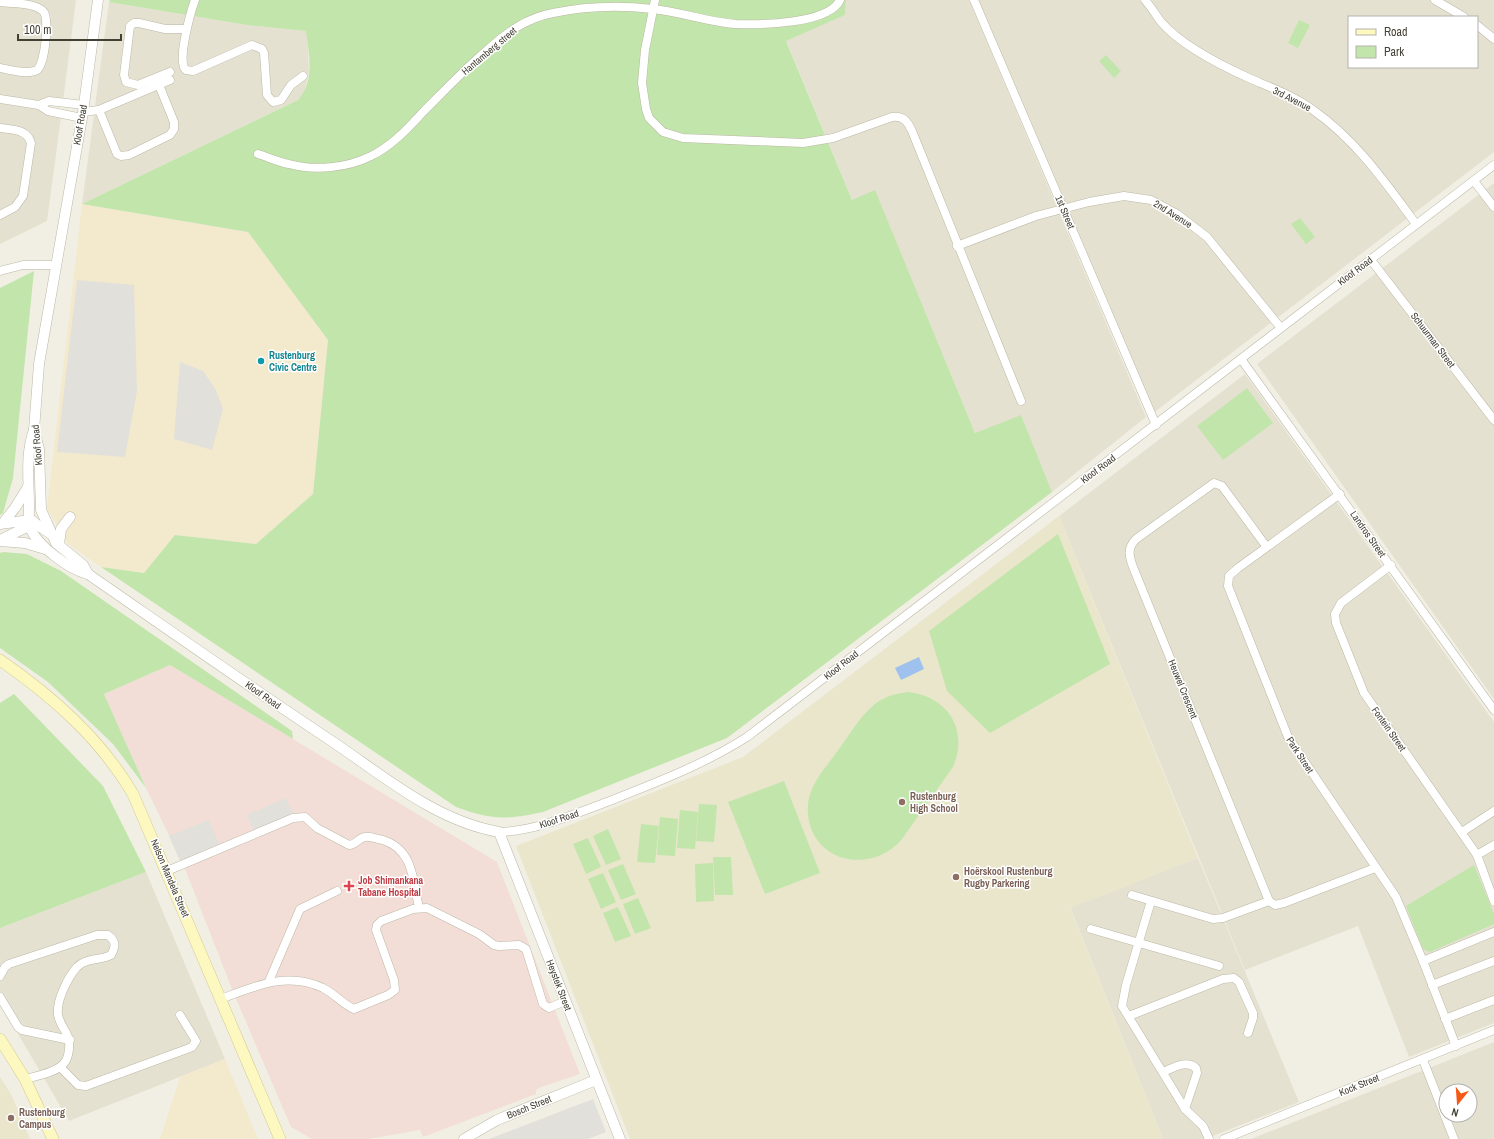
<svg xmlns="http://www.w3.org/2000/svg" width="1494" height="1139" viewBox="0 0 1494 1139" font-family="'Archivo Narrow',sans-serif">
  <rect width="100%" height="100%" fill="#f1efe3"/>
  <g fill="#e5e1d1" fill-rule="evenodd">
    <path d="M 0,0 L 76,0 L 63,101 L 49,101 L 48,115 L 61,117 L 47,221 L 0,244 Z"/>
    <path d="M 846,0 L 969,0 L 1146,417 L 1052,492 L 1021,416 L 975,433 L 875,191 L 852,200 L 832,151 L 786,40 L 845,15 Z"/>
    <path d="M 970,0 L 1494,0 L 1494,152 L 1148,417 ZM 1349,17 L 1477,17 L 1477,67 L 1349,67 Z"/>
    <path d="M 109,2 L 247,25 L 307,31 L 309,72 L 304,93 L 298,100 L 82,204 Z"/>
    <path d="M 1494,183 L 1494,699 L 1257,364 Z"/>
    <path d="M 1245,374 L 1494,722 L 1494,1023 L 1409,1057 L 1358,926 L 1245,970 L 1059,516 Z"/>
    <path d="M 1198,858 L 1299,1102 L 1205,1139 L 1163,1139 L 1070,907 Z"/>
    <path d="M 146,872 L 225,1059 L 69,1121 L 0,1003 L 0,928 Z"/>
    <path d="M 1494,1042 L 1494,1139 L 1251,1139 ZM 1446,1091 L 1470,1091 L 1470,1115 L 1446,1115 Z"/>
  </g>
  <g fill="#f3e9cd">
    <path d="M 82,204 L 248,232 L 328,340 L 313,494 L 256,544 L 175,535 L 144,573 L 101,567 L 67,543 L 47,508 Z"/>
    <path d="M 225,1059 L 258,1139 L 160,1139 L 180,1077 Z"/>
  </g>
  <g fill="#eae6cc">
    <path d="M 1059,516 L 1198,858 L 1070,908 L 1163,1139 L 630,1139 L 516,846 L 743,757 Z"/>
    <path d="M 0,1077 L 12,1096 L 30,1139 L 0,1139 Z"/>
  </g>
  <path fill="#f2ded6" d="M 170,665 L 497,862 L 580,1074 L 541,1087 L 536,1090 L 536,1094 L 423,1137 L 420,1130 L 368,1139 L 312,1139 L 291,1127 L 234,994 L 183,864 L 146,788 L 104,694 Z"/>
  <g fill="#c2e5ab">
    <path d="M 110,0 L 846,0 L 845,15 L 786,41 L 852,200 L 875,190 L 975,433 L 1021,415 L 1052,492 L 727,738 L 543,812 C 505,820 492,820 456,807 L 101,567 L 144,573 L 175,535 L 256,544 L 313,494 L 328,340 L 248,232 L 82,204 L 298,100 C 315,81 309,55 306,31 L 247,25 L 109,2 Z"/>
    <path d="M 1299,20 L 1310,25 L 1298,48 L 1288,43 Z"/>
    <path d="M 1106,55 L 1121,71 L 1114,78 L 1099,61 Z"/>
    <path d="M 1300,218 L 1315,237 L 1306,244 L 1291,224 Z"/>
    <path d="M 34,271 L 13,478 L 3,513 L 0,515 L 0,288 Z"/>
    <path d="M 1247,388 L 1273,423 L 1223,460 L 1197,426 Z"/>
    <path d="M 1058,534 L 1110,664 L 990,733 L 947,691 L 929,631 Z"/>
    <path d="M 3,552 L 27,554 L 61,571 L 292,731 L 293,739 L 170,665 L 104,694 L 146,788 L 113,744 L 48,682 L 0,648 L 0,553 Z"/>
    <path d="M 909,692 C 948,697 969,730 953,767 L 902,839 C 872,875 812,863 808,814 C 807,804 809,795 813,787 C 819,773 831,761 839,749 C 850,734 861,715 875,704 C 885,696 897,693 909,692 Z"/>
    <path d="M 14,694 L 103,786 L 146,872 L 0,928 L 0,703 Z"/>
    <path d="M 784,781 L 820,873 L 765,894 L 728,802 Z"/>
    <path d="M 699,804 L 717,805 L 714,842 L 696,841 Z"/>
    <path d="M 680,810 L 698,812 L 695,849 L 677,848 Z"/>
    <path d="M 660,817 L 678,819 L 675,856 L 657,855 Z"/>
    <path d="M 641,824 L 659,826 L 655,863 L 637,862 Z"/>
    <path d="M 608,829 L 621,859 L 606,865 L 593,836 Z"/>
    <path d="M 588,838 L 601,867 L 586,874 L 573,844 Z"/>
    <path d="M 713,857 L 731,857 L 733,895 L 715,895 Z"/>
    <path d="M 713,863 L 714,901 L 696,902 L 695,864 Z"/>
    <path d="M 623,864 L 636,894 L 621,900 L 608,870 Z"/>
    <path d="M 1474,865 L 1494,914 L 1494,924 L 1430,952 L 1423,949 L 1406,906 Z"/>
    <path d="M 603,873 L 616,902 L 601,909 L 588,879 Z"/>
    <path d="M 638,898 L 651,928 L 635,934 L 623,904 Z"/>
    <path d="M 618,907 L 631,936 L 615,942 L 603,913 Z"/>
  </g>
  <g fill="#e1e0db">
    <path d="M 77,280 L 134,285 L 137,391 L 125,457 L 57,452 Z"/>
    <path d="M 180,362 L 203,371 L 216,390 L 223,409 L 212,450 L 174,439 Z"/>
    <path d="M 286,798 L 296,820 L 256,836 L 247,815 Z"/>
    <path d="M 209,820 L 219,844 L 180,861 L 169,836 Z"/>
    <path d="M 593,1099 L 606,1132 L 588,1139 L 489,1139 Z"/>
  </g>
  <path fill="#9fc1ee" d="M 919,657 L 924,669 L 901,680 L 895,668 Z"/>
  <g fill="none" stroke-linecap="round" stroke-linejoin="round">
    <defs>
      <g id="minor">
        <path d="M 195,0 C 191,11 176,63 186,70 L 193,71 L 252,45 L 262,49 L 264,53 L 267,95 L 273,102 L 281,100 L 291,85 L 303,76"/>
        <path d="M 655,0 L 645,50 L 642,83 L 646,109 L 649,118 L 663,132 L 683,138 L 803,143 L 833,138 L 892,117 C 903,115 908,122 912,131 L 1021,401"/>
        <path d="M 974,0 L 1156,425"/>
        <path d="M 1145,0 C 1151,7 1156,15 1161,22 C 1182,46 1222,66 1251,79 C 1272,88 1294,96 1313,110 C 1356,140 1385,182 1416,224"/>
        <path d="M 1435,0 L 1464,17"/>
        <path d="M 0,2 C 12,4 33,2 43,11 C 50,17 45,64 37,70 C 28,75 10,70 0,68"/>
        <path d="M 1477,25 L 1494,39"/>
        <path d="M 170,72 L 138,85 L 126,82 L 124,75 L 130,26 L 134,23 L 139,23 L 165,29 L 186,29"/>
        <path d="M 0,99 L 39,105 L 48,111 L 82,118"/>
        <path d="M 39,105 L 49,101 L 84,105"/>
        <path d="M 99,110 L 117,154 L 121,156 L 129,155 L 170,135 L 174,129 L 174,122 L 159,85"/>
        <path d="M 83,112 L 99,110 L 170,80"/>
        <path d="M 0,128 C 13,130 27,129 31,143 L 23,196 L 15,207 L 0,215"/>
        <path d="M 258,154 C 268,157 278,162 289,164 C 315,171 347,168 371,156 C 392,146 408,128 423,112 C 444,91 464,70 486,51 C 506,33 526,18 553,13 C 586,6 620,5 653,9 C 681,12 708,22 736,24 C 760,25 829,24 840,0"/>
        <path d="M 1474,181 L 1494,207"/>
        <path d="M 957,246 L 1036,216 L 1089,202 L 1124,196 L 1151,200 L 1177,214 L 1207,237 L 1280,327"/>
        <path d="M 1371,260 L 1494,420"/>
        <path d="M 0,271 L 23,265 L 55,265"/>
        <path d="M 1241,359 L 1494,710"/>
        <path d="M 1340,494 L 1238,568 L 1229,576 L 1228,586 L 1288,737 L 1396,897 L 1423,961 L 1456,1046"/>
        <path d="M 1266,546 L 1222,486 L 1214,483 L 1136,539 C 1127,548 1129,556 1133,567 L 1269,901 L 1275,905 L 1284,903 L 1375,868"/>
        <path d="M 1391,565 L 1341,603 L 1335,614 L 1336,623 L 1364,693 L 1477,855 L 1494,901"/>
        <path d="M 499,832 C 536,831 572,815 607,802 C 655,783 703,765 747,737 L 1494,165"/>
        <path d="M 1462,832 L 1494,811"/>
        <path d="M 1477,855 L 1494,845"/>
        <path d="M 167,871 L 293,818 L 305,817 L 317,828 L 349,845 C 356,845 358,838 365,837 C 371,836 377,839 383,840 C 414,850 413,881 419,908"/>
        <path d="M 1132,895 L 1213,919 L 1223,918 L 1269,901"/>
        <path d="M 1151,901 L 1126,985 L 1122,1006 L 1185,1109 L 1203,1126 L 1209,1139"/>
        <path d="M 1091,929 L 1219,966"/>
        <path d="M 1423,961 L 1494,932"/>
        <path d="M 0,976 L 5,967 L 9,964 L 97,935 L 108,935 C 116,941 116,946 111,955 C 100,961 87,957 77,967 C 68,977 56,1001 58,1015 C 62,1033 73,1032 68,1055 C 67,1060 64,1064 60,1067 C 50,1074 36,1076 25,1079"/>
        <path d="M 269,981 L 300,909 L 337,891"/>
        <path d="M 1432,985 L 1494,961"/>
        <path d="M 0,997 L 18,1027 L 22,1030 L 70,1040"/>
        <path d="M 221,999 C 255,986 288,971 323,988 C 334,993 342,1004 354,1009 L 388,995 L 395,990 L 394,980 L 376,930 L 377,925 L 381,921 L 413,909 L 427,908 L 479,934 L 494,945 L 499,946 L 519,945 L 526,949 L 543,1004 L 549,1008 L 565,1001"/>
        <path d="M 1129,1016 L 1223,979 L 1234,978 L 1239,982 L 1253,1013 L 1253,1018 L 1248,1033"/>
        <path d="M 1445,1019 L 1494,1000"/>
        <path d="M 1423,1060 L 1454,1139"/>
        <path d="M 60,1067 L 78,1085 L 86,1086 L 187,1049 L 192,1047 L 196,1041 L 180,1015"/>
        <path d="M 1163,1072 C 1173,1068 1187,1059 1196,1068 L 1197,1073 L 1185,1109"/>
        <path d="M 1224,1139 L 1494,1030"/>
      </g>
      <g id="tertiary">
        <path d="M 98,0 L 83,112 L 39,364 L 34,430 L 39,449 L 41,510 L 56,543 L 83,565 L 88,574 C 169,630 250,687 333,742 C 385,777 436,821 499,832 L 620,1139"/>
        <path d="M 34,430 C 25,455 29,480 29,506 C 29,512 28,522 30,527 C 36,545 70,570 88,574"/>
        <path d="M 3,523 L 15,508 L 28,487"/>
        <path d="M 0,524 L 30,520 L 51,534"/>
        <path d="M 0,540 L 29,526 L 33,521"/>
        <path d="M 0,541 L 25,543 L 45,549"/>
        <path d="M 59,545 L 61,529 L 70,517"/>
        <path d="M 464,1139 L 497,1120 L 596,1080"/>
      </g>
      <g id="secondary">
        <path d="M 0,660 C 53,697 100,738 133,794 L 280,1139"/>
        <path d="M 0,1039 L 25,1079 L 53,1139"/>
      </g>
    </defs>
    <use href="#minor" stroke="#bcb8a6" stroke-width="9"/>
    <use href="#tertiary" stroke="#bcb8a6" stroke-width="11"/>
    <use href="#secondary" stroke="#d1c993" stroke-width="12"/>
    <use href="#minor" stroke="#fff" stroke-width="8"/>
    <use href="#tertiary" stroke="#fff" stroke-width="10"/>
    <use href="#secondary" stroke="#fdf8c0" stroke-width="11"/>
  </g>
  <circle fill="#0f9aa8" stroke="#fff" stroke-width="1.5" cx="261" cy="361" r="4"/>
  <g fill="#8d6e63" stroke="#fff" stroke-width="1.5">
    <circle cx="902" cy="802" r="4"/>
    <circle cx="956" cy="877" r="4"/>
    <circle cx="11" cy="1118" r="4"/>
  </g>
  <path fill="#e0444e" stroke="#fff" stroke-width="1.5" d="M347 880h4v4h4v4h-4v4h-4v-4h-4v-4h4z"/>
  <g text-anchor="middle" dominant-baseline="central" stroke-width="3" stroke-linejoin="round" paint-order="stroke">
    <g font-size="10" fill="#423f33" stroke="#fff">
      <text transform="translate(489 51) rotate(-40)">Hantamberg street</text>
      <text transform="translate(1292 99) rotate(27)">3rd Avenue</text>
      <text transform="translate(80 125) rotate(-80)">Kloof Road</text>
      <text transform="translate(1065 212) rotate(67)">1st Street</text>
      <text transform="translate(1173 214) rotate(32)">2nd Avenue</text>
      <text transform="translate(1355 271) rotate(-37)">Kloof Road</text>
      <text transform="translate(1433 340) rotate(53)">Schuurman Street</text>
      <text transform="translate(37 445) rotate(-95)">Kloof Road</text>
      <text transform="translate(1098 469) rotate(-37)">Kloof Road</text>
      <text transform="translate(1368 534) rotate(55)">Landros Street</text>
      <text transform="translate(841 665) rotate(-38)">Kloof Road</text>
      <text transform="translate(1183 689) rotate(68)">Heuwel Crescent</text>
      <text transform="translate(263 695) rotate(35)">Kloof Road</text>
      <text transform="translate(1389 729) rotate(55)">Fontein Street</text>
      <text transform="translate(1300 755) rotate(57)">Park Street</text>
      <text transform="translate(559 819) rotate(-18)">Kloof Road</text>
      <text transform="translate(170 878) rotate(67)">Nelson Mandela Street</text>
      <text transform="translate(559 985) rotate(69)">Heystek Street</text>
      <text transform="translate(1359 1085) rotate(-22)">Kock Street</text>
      <text transform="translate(529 1107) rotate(-22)">Bosch Street</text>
    </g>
    <g font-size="10" font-weight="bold" fill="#0d838f" stroke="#fff" text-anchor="start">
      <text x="269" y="355">Rustenburg<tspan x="269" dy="12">Civic Centre</tspan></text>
    </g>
    <g font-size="10" font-weight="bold" fill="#785e54" stroke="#fff" text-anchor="start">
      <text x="910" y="796">Rustenburg<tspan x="910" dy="12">High School</tspan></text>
      <text x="964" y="871">Hoërskool Rustenburg<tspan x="964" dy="12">Rugby Parkering</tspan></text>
      <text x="19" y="1112">Rustenburg<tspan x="19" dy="12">Campus</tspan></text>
    </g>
    <g font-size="10" font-weight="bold" fill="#be3a42" stroke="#fff" text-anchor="start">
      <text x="358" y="880">Job Shimankana<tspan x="358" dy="12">Tabane Hospital</tspan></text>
    </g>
  </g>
  <rect x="1348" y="16" width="130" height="52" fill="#ffffff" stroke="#b3b2ad"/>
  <rect x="1356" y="29" width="20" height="6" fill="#fdf8c0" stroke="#b3b2ad"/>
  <text x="1384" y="36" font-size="12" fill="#423f33">Road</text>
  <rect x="1356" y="46" width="20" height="12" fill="#c2e5ab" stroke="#b3b2ad"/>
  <text x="1384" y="56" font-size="12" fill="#423f33">Park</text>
  <g transform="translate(1458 1103) rotate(197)"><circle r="19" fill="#ffffff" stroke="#b3b2ad"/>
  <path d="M0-3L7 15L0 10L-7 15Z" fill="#f55915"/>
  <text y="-6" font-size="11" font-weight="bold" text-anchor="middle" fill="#423f33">N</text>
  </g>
  <path d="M18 34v6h103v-6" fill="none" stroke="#423f33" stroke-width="2"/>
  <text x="24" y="34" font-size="12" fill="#423f33" stroke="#ffffff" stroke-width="3" paint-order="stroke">100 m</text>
</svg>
